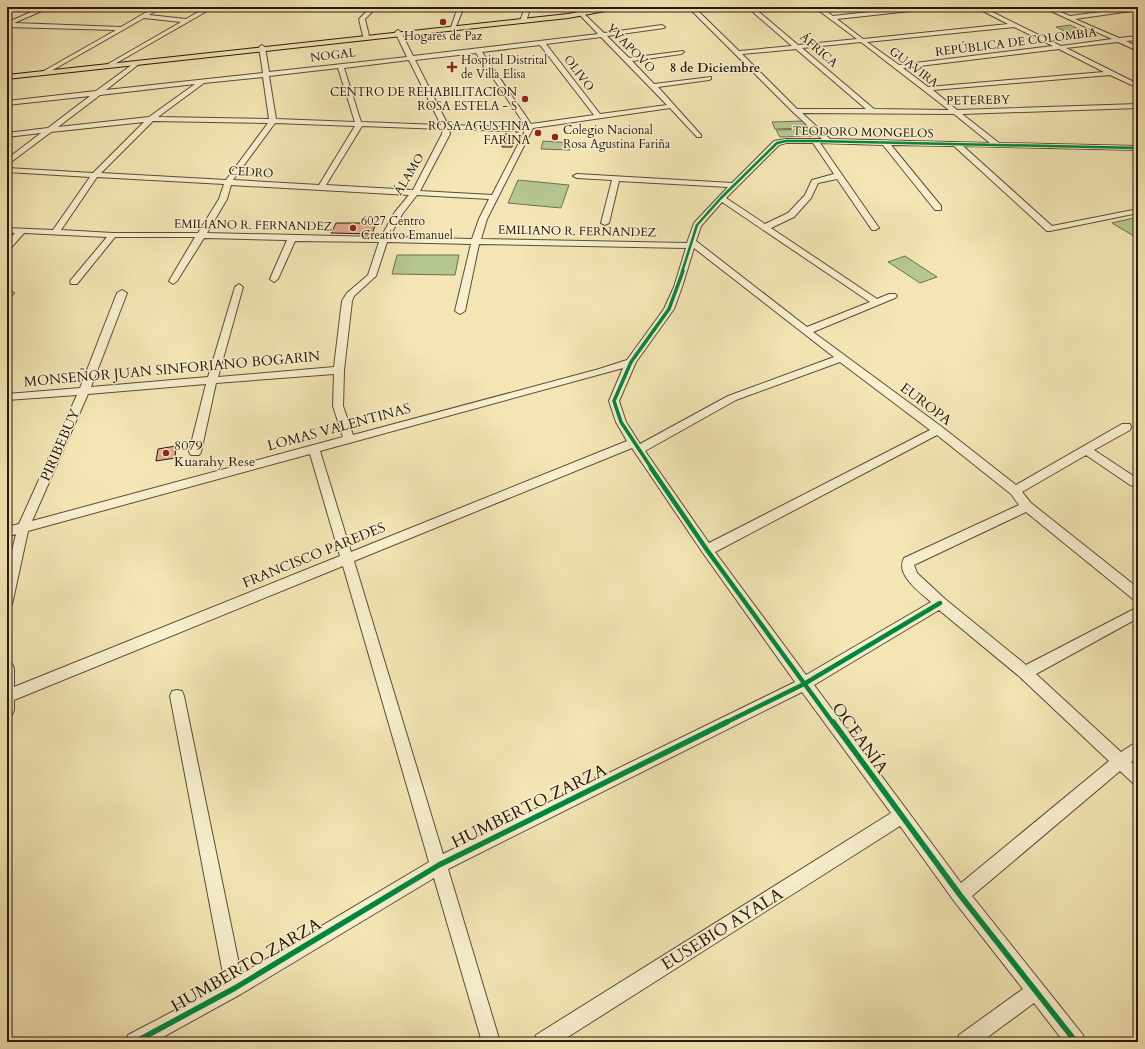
<svg xmlns="http://www.w3.org/2000/svg" width="1145" height="1049" viewBox="0 0 1145 1049" font-family="Cardo,serif">
  <rect width="100%" height="100%" fill="#f3e6b4"/>
  <filter id="stains"><feTurbulence type="fractalNoise" baseFrequency=".005" numOctaves="4"/><feColorMatrix values="0 0 0 0 .2 0 0 0 0 .09 0 0 0 0 .02 0 0 0 .5 -.17"/></filter>
  <radialGradient id="worn" r=".72"><stop offset=".6" stop-color="#630" stop-opacity="0"/><stop offset="1" stop-color="#630" stop-opacity=".3"/></radialGradient>
  <g fill="#b5c691" stroke="#6e704e">
    <path d="M 1070,25 L 1091,35 L 1077,37 L 1056,27 Z"/>
    <path d="M 803,121 L 807,128 L 775,129 L 772,122 Z"/>
    <path d="M 808,129 L 812,136 L 780,137 L 776,130 Z"/>
    <path d="M 543,141 L 572,143 L 570,150 L 541,149 Z"/>
    <path d="M 518,180 L 569,185 L 561,208 L 508,203 Z"/>
    <path d="M 1138,217 L 1138,234 L 1132,235 L 1112,223 Z"/>
    <path d="M 397,255 L 459,255 L 455,275 L 392,274 Z"/>
    <path d="M 905,256 L 937,277 L 920,283 L 888,262 Z"/>
  </g>
  <g fill="#e3aa91" stroke="#27190c">
    <path d="M 505,134 L 516,135 L 512,147 L 502,147 Z"/>
    <path d="M 336,223 L 376,223 L 372,234 L 331,233 Z"/>
    <path d="M 176,446 L 175,458 L 156,461 L 158,449 Z"/>
  </g>
  <g fill="none" stroke-linecap="round" stroke-linejoin="round">
    <defs>
      <g id="minor">
        <path d="M 43,7 L 51,7 L 14,23 L 121,27 L 155,7 L 162,7 L 149,15 L 186,19 L 207,7 L 214,7 L 113,65 L 108,64 L 181,22 L 144,18 L 44,75 L 42,74 L 42,72 L 116,30 L 7,27 L 8,22 Z"/>
        <path d="M 371,7 L 377,7 L 365,19 L 369,36 L 366,38 L 363,36 L 359,19 Z"/>
        <path d="M 458,7 L 464,7 L 455,29 L 450,30 Z"/>
        <path d="M 525,7 L 531,7 L 526,21 L 523,23 L 520,21 Z"/>
        <path d="M 688,7 L 694,7 L 739,51 L 792,46 L 747,7 L 753,7 L 798,45 L 857,39 L 814,7 L 820,7 L 833,16 L 915,7 L 932,7 L 929,9 L 837,19 L 863,39 L 1008,24 L 975,7 L 982,7 L 1061,46 L 1112,39 L 1042,7 L 1049,7 L 1070,16 L 1138,7 L 1138,10 L 1075,19 L 1119,38 L 1138,36 L 1138,40 L 1126,41 L 1138,47 L 1138,51 L 1118,42 L 1066,48 L 1138,84 L 1138,88 L 1110,75 L 933,90 L 957,110 L 1138,104 L 1138,108 L 962,114 L 999,143 L 1138,146 L 1138,150 L 963,146 L 1052,226 L 1138,209 L 1138,213 L 1050,231 L 1047,231 L 954,146 L 891,145 L 941,206 L 941,210 L 935,210 L 883,145 L 820,143 L 879,228 L 875,230 L 872,230 L 837,179 L 818,183 L 811,198 L 794,217 L 771,228 L 877,299 L 889,294 L 895,294 L 897,296 L 895,298 L 813,332 L 942,427 L 1016,485 L 1122,424 L 1130,424 L 1131,427 L 1130,430 L 1094,450 L 1138,479 L 1138,485 L 1134,486 L 1130,485 L 1086,455 L 1022,492 L 1031,503 L 1138,588 L 1138,600 L 1133,599 L 1026,512 L 914,565 L 917,573 L 945,599 L 1026,665 L 1138,607 L 1138,618 L 1036,674 L 1121,752 L 1138,741 L 1138,757 L 1131,762 L 1138,768 L 1138,785 L 1133,783 L 1120,771 L 972,896 L 1083,1035 L 1085,1042 L 1064,1042 L 1034,1003 L 981,1042 L 957,1042 L 959,1035 L 1023,989 L 954,901 L 900,826 L 560,1042 L 534,1042 L 536,1035 L 891,813 L 802,692 L 448,869 L 500,1042 L 482,1042 L 434,878 L 241,994 L 154,1042 L 126,1042 L 128,1035 L 225,984 L 170,696 L 172,691 L 177,690 L 182,691 L 184,696 L 241,974 L 429,862 L 343,566 L 14,700 L 14,710 L 12,715 L 7,717 L 7,662 L 12,664 L 14,668 L 14,687 L 340,556 L 310,454 L 28,531 L 13,600 L 12,604 L 7,605 L 7,572 L 16,534 L 7,537 L 7,527 L 19,524 L 77,395 L 7,400 L 7,394 L 80,388 L 117,293 L 122,290 L 127,293 L 91,387 L 208,377 L 235,287 L 239,284 L 243,287 L 218,377 L 334,367 L 342,301 L 347,293 L 368,275 L 379,242 L 295,241 L 278,279 L 274,282 L 270,279 L 287,240 L 204,238 L 177,281 L 173,284 L 169,281 L 195,237 L 115,237 L 77,284 L 71,284 L 70,282 L 71,280 L 107,237 L 24,233 L 10,249 L 7,250 L 7,242 L 15,233 L 7,232 L 7,228 L 53,230 L 90,177 L 7,172 L 7,168 L 93,173 L 144,122 L 51,132 L 7,165 L 7,159 L 41,133 L 7,137 L 7,133 L 48,128 L 90,96 L 7,105 L 7,101 L 96,91 L 137,61 L 140,63 L 139,64 L 106,90 L 263,73 L 259,47 L 262,45 L 265,47 L 269,72 L 407,57 L 395,32 L 398,30 L 401,32 L 413,56 L 598,34 L 578,13 L 578,11 L 580,10 L 604,33 L 662,25 L 665,27 L 664,28 L 607,36 L 629,58 L 683,51 L 684,52 L 681,54 L 632,61 L 654,84 L 711,77 L 711,79 L 709,80 L 658,87 L 701,135 L 701,137 L 697,137 L 670,108 L 533,128 L 487,219 L 481,239 L 687,243 L 694,223 L 728,187 L 619,181 L 609,223 L 605,225 L 601,223 L 612,180 L 577,178 L 573,176 L 577,174 L 732,183 L 774,141 L 786,139 L 822,139 L 793,112 ZM 1014,27 L 1053,46 L 899,65 L 867,42 ZM 601,37 L 667,105 L 600,114 L 546,44 ZM 861,42 L 949,110 L 874,109 L 802,48 ZM 540,45 L 594,115 L 531,124 L 482,52 ZM 796,49 L 866,109 L 797,109 L 742,54 ZM 1059,49 L 1104,72 L 928,87 L 903,68 ZM 476,53 L 525,125 L 509,127 L 448,125 L 415,60 ZM 409,60 L 441,125 L 361,122 L 344,68 ZM 338,68 L 355,122 L 276,119 L 269,76 ZM 263,77 L 269,119 L 158,117 L 204,83 ZM 195,84 L 149,117 L 58,127 L 100,95 ZM 802,113 L 954,114 L 990,143 L 830,139 ZM 153,121 L 268,123 L 226,180 L 101,173 ZM 275,123 L 355,126 L 319,185 L 233,180 ZM 362,126 L 443,129 L 442,134 L 413,190 L 326,185 ZM 449,129 L 509,131 L 526,129 L 492,195 L 420,191 L 450,134 ZM 786,143 L 813,143 L 834,174 L 812,180 L 805,195 L 788,213 L 765,224 L 726,198 L 779,145 ZM 97,177 L 224,184 L 219,199 L 198,233 L 113,233 L 61,230 ZM 231,185 L 409,195 L 395,212 L 381,237 L 207,233 L 227,199 ZM 417,195 L 489,199 L 479,219 L 472,239 L 389,237 L 403,213 ZM 722,202 L 870,302 L 807,327 L 696,241 L 701,226 ZM 387,242 L 471,244 L 455,311 L 460,314 L 465,311 L 479,244 L 686,248 L 674,287 L 664,309 L 627,360 L 599,369 L 353,435 L 343,406 L 344,370 L 352,301 L 354,296 L 376,276 ZM 694,248 L 834,357 L 728,396 L 640,444 L 626,422 L 619,401 L 636,362 L 674,309 L 682,287 ZM 840,362 L 930,430 L 709,543 L 645,451 L 736,400 ZM 623,368 L 609,401 L 616,422 L 627,441 L 351,552 L 320,451 ZM 334,374 L 333,406 L 343,437 L 32,521 L 88,394 L 206,384 L 189,452 L 191,455 L 199,455 L 201,452 L 216,383 ZM 937,435 L 1011,494 L 1019,505 L 904,558 C 895,575 920,592 931,602 L 806,675 L 715,552 ZM 632,448 L 703,553 L 795,682 L 443,854 L 354,561 ZM 939,610 L 1020,677 L 1109,761 L 961,883 L 814,685 Z"/>
        <path d="M 9,290 L 14,293 L 10,298 L 7,299 L 7,291 Z"/>
      </g>
      <path id="major" d="M 605,7 L 619,7 L 616,9 L 568,18 L 7,79 L 7,75 L 568,14 Z"/>
    </defs>
    <use href="#minor" stroke="#5a4c36" stroke-width="2"/>
    <use href="#major" stroke="#27190c" stroke-width="2"/>
    <use href="#minor" fill="#f7efce" fill-rule="evenodd"/>
    <use href="#major" fill="#f3e6b4" fill-rule="evenodd"/>
    <defs>
      <path id="cycleway-far3" d="M 682,272 L 697,225 L 721,198 L 777,143 L 786,141 L 815,141 L 1138,148"/>
      <path id="cycleway-far2" d="M 652,469 L 621,422 L 614,401 L 631,362 L 669,309 L 683,271"/>
      <g id="cycleway-far1">
        <path d="M 651,468 L 707,550 L 833,723"/>
        <path d="M 725,723 L 804,684 L 940,603"/>
      </g>
      <g id="cycleway">
        <path d="M 833,722 L 960,895 L 1076,1042"/>
        <path d="M 135,1042 L 235,988 L 439,865 L 727,722"/>
      </g>
    </defs>
    <use href="#cycleway-far3" stroke="#f7efce" stroke-width="4"/>
    <use href="#cycleway-far2" stroke="#f7efce" stroke-width="5.5"/>
    <use href="#cycleway-far1" stroke="#f7efce" stroke-width="7"/>
    <use href="#cycleway" stroke="#f7efce" stroke-width="8"/>
    <use href="#cycleway-far3" stroke="#00873e" stroke-width="2.5"/>
    <use href="#cycleway-far2" stroke="#00873e" stroke-width="3.5"/>
    <use href="#cycleway-far1" stroke="#00873e" stroke-width="4.5"/>
    <use href="#cycleway" stroke="#00873e" stroke-width="5.5"/>
  </g>
  <g fill="#8f2418" stroke="#f7efce" stroke-width="1.5">
    <circle cx="443" cy="22" r="4"/>
    <path d="M450 61h4v4h4v4h-4v4h-4v-4h-4v-4h4z"/>
    <circle cx="525" cy="99" r="4"/>
    <circle cx="538" cy="133" r="4"/>
    <circle cx="555" cy="137" r="4"/>
    <circle cx="353" cy="228" r="4"/>
    <circle cx="166" cy="453" r="4"/>
  </g>
  <g text-anchor="middle" dominant-baseline="central" stroke-width="3" stroke-linejoin="round" paint-order="stroke">
    <g font-size="12" fill="#27190c" stroke="#f7efce" text-anchor="start">
      <text x="443" y="36" text-anchor="middle">Hogares de Paz</text>
      <text x="461" y="60">Hospital Distrital<tspan x="461" dy="14">de Villa Elisa</tspan></text>
      <text x="517" y="92" text-anchor="end">CENTRO DE REHABILITACION<tspan x="517" dy="14">ROSA ESTELA - S</tspan></text>
      <text x="530" y="126" text-anchor="end">ROSA AGUSTINA<tspan x="530" dy="14">FARIÑA</tspan></text>
      <text x="563" y="130">Colegio Nacional<tspan x="563" dy="14">Rosa Agustina Fariña</tspan></text>
      <text x="361" y="221">6027 Centro<tspan x="361" dy="14">Creativo Emanuel</tspan></text>
    </g>
    <g font-size="12" fill="#27190c" stroke="#f7efce">
      <text transform="translate(1016 42) rotate(-7)">REPÚBLICA DE COLOMBIA</text>
      <text transform="translate(631 48) rotate(45)">YVAPOVO</text>
      <text transform="translate(819 50) rotate(41)">ÁFRICA</text>
      <text transform="translate(333 55) rotate(-7)">NOGAL</text>
      <text transform="translate(914 67) rotate(37)">GUAVIRA</text>
      <text transform="translate(579 73) rotate(53)">OLIVO</text>
      <text transform="translate(978 100) rotate(-1)">PETEREBY</text>
      <text transform="translate(863 132) rotate(1)">TEODORO MONGELOS</text>
      <text transform="translate(251 172) rotate(4)">CEDRO</text>
      <text transform="translate(409 174) rotate(-59)">ÁLAMO</text>
      <text transform="translate(253 225) rotate(1)">EMILIANO R. FERNANDEZ</text>
      <text transform="translate(577 231) rotate(1)">EMILIANO R. FERNANDEZ</text>
    </g>
    <g font-size="13" font-weight="bold" fill="#27190c" stroke="#f7efce">
      <text x="715" y="68">8 de Diciembre</text>
    </g>
    <g font-size="14" fill="#27190c" stroke="#f7efce">
      <text transform="translate(172 369) rotate(-5)">MONSEÑOR JUAN SINFORIANO BOGARIN</text>
      <text transform="translate(926 404) rotate(37)">EUROPA</text>
      <text transform="translate(339 427) rotate(-15)">LOMAS VALENTINAS</text>
      <text transform="translate(60 445) rotate(-66)">PIRIBEBUY</text>
      <text transform="translate(314 555) rotate(-22)">FRANCISCO PAREDES</text>
    </g>
    <g font-size="14" fill="#27190c" stroke="#f7efce" text-anchor="start">
      <text x="174" y="445">8079<tspan x="174" dy="16">Kuarahy Rese</tspan></text>
    </g>
    <g font-size="17" fill="#27190c" stroke="#f7efce">
      <text transform="translate(860 738) rotate(54)">OCEANÍA</text>
      <text transform="translate(529 806) rotate(-26)">HUMBERTO ZARZA</text>
      <text transform="translate(722 929) rotate(-32)">EUSEBIO AYALA</text>
      <text transform="translate(246 965) rotate(-30)">HUMBERTO ZARZA</text>
    </g>
  </g>
  <rect width="1145" height="1049" fill="none" stroke="#f3e6b4" stroke-width="24"/>
  <rect x="8" y="8" width="1129" height="1033" fill="none" stroke="#27190c" stroke-width="2"/>
  <rect x="12" y="12" width="1121" height="1025" fill="none" stroke="#27190c"/>
  <rect width="100%" height="100%" filter="url(#stains)"/>
  <rect width="100%" height="100%" fill="url(#worn)"/>
</svg>
